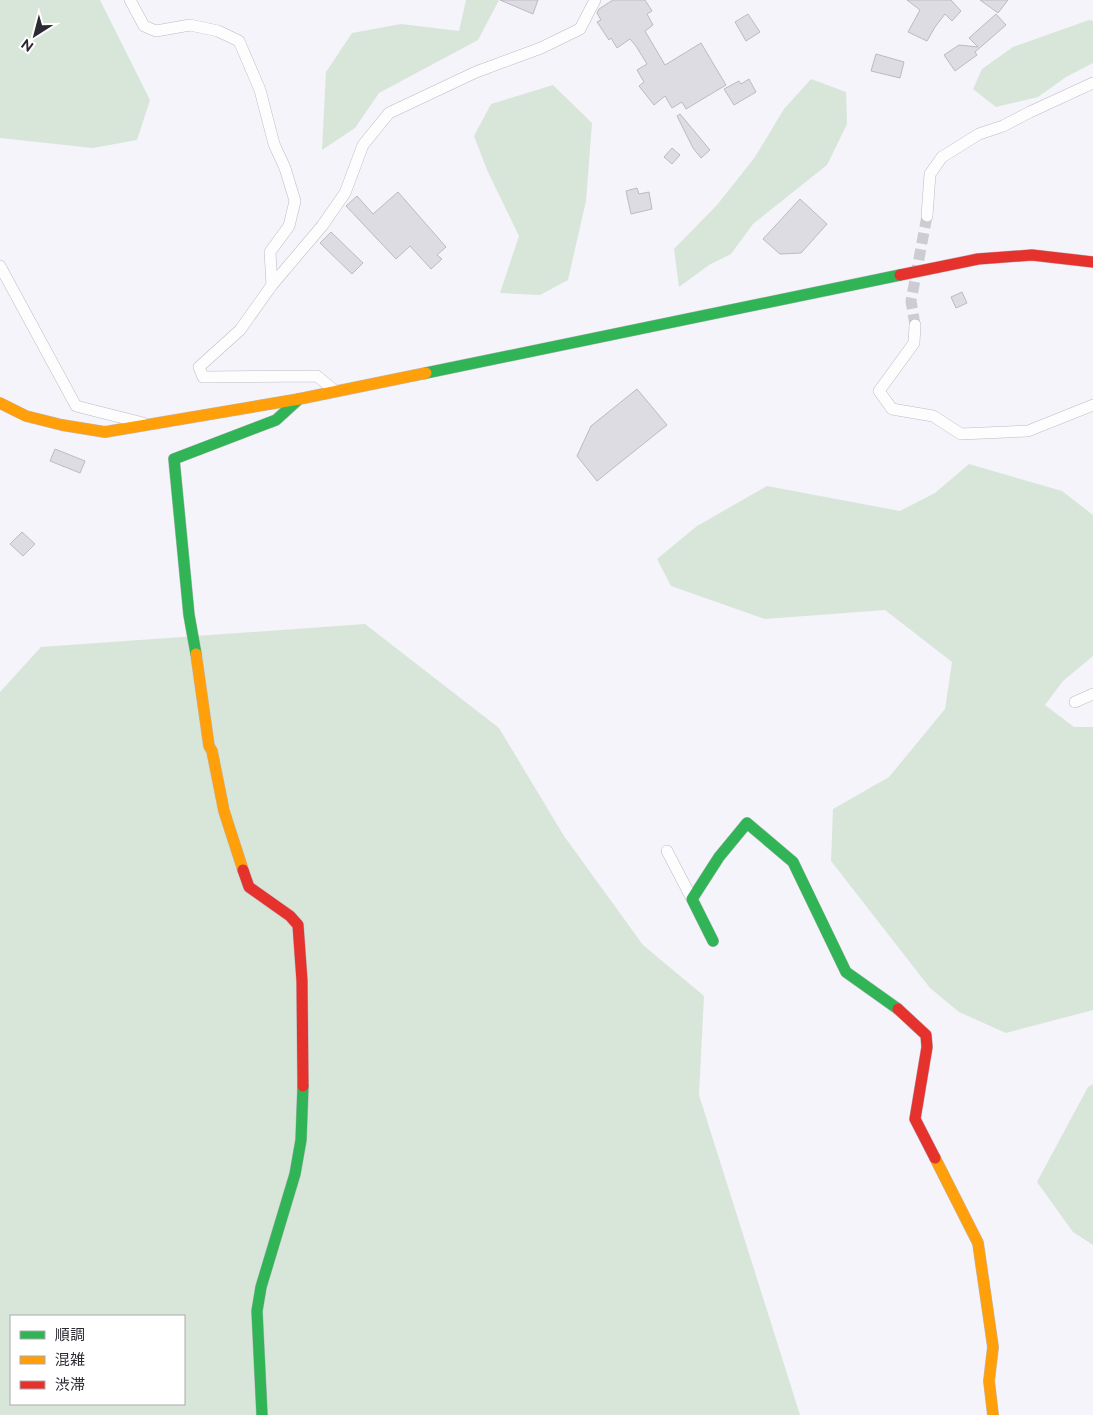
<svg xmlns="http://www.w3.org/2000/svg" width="1093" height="1415" viewBox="0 0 1093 1415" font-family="Raleway,'Noto Sans JP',sans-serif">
  <rect width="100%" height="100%" fill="#f4f4fa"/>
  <g fill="#d8e6d9" fill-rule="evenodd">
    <path d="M 0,0 L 100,0 L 150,100 L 137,140 L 93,148 L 0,138 Z"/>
    <path d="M 466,0 L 499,0 L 478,40 L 379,93 L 355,128 L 322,150 L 326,72 L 352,33 L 401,24 L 459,31 Z"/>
    <path d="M 1089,20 L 1093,21 L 1093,63 L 1066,77 L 1038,97 L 996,107 L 973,89 L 982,69 L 1013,47 Z"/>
    <path d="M 811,79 L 846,92 L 847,124 L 827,165 L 753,224 L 731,254 L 709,265 L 679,287 L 674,249 L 717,205 L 755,157 L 784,109 Z"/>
    <path d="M 553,85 L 592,123 L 586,201 L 568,280 L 540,295 L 500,293 L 519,236 L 487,170 L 474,136 L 491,104 Z"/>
    <path d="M 969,464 L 1062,491 L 1093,515 L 1093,656 L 1063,681 L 1045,705 L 1074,727 L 1093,727 L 1093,1010 L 1006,1033 L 959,1012 L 930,988 L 831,861 L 833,809 L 889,777 L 945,709 L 952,662 L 885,610 L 765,619 L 671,586 L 657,559 L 697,526 L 767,486 L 900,511 L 935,493 Z"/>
    <path d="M 365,624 L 499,728 L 564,836 L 643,945 L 704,996 L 699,1095 L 800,1415 L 0,1415 L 0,692 L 41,647 ZM 11,1316 L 184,1316 L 184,1404 L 11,1404 Z"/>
    <path d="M 1093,1084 L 1093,1245 L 1073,1232 L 1037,1182 L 1088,1087 Z"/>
  </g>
  <g fill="#dddce3" stroke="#bcbbc2">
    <path d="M 500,0 L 538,0 L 533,14 Z"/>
    <path d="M 613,0 L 645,0 L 652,11 L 647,14 L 653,25 L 645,31 L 665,65 L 701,43 L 726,85 L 686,109 L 682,102 L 672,108 L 665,96 L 654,105 L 639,86 L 644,82 L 637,70 L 647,64 L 636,46 L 630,39 L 617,48 L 611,38 L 609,40 L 597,22 L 601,20 L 597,13 L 599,9 Z"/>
    <path d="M 907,0 L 951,0 L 961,11 L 952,21 L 945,14 L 935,27 L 927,41 L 908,32 L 920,10 Z"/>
    <path d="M 980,0 L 1008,0 L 998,13 Z"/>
    <path d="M 748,14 L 760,32 L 746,41 L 735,22 Z"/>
    <path d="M 996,14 L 1006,25 L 975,52 L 977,55 L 955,71 L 944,55 L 959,45 L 978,47 L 969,38 Z"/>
    <path d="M 876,54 L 904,62 L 900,78 L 871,71 Z"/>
    <path d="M 749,79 L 756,92 L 734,105 L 724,89 L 739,81 L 741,84 Z"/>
    <path d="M 680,114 L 710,150 L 701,158 L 693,148 L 677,116 Z"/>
    <path d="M 672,148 L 680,155 L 672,164 L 664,157 Z"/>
    <path d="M 637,188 L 639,194 L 649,192 L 652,209 L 631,214 L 626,191 Z"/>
    <path d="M 398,192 L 446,247 L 437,255 L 442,259 L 431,269 L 410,246 L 396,259 L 346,206 L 357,196 L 373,214 Z"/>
    <path d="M 800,199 L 827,224 L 801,253 L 780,254 L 763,239 Z"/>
    <path d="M 331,232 L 363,263 L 352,274 L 320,243 Z"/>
    <path d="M 962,292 L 967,303 L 956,308 L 951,297 Z"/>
    <path d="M 637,389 L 667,425 L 597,481 L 577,456 L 591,426 Z"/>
    <path d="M 55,449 L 85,461 L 80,473 L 50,461 Z"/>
    <path d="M 22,532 L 35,544 L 23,556 L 10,544 Z"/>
  </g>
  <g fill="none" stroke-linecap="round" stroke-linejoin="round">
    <path stroke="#ccccd2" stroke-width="11" stroke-dasharray="11 5.5" stroke-linecap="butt" d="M 915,325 L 911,301 L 927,216"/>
    <defs>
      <g id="street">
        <path d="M 130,0 L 144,26 L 156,31 L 190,25 L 218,31 L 239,41 L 260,90 L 274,144 L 285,168 L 295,201 L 289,226 L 270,252 L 272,285"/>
        <path d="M 927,216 L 930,174 L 942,157 L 979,134 L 1003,126 L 1030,112 L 1093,83"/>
        <path d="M 0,266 L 76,406 L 143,423"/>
        <path d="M 915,325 L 914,343 L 879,391 L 892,409 L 933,416 L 961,434 L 1028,431 L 1093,405"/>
        <path d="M 335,391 L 317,376 L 203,377 L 199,367 L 240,330 L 272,285 L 322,226 L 345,193 L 363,145 L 389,113 L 476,72 L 541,48 L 580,29 L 595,0"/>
        <path d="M 1075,702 L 1093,694"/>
        <path d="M 667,851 L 692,899"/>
      </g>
      <g id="fast">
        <path d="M 426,373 L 900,275"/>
        <path d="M 196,654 L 189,615 L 174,459 L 276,420 L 299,399"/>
        <path d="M 713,941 L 692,899 L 719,857 L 747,823 L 793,862 L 846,972 L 898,1009"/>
        <path d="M 262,1415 L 257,1311 L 261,1287 L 295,1174 L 301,1140 L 303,1086"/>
      </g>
      <g id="slow">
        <path d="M 0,403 L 26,416 L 62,425 L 105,432 L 299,399 L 426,373"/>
        <path d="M 196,654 L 209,746 L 212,751 L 224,811 L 243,870"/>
        <path d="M 935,1158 L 978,1243 L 993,1347 L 989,1381 L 993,1415"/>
      </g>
      <g id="jam">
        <path d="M 900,275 L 978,259 L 1032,255 L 1093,262"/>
        <path d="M 243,870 L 249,887 L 290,916 L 298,925 L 302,981 L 303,1086"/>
        <path d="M 898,1009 L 926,1035 L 927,1047 L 915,1119 L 935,1158"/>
      </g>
    </defs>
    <use href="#street" stroke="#bcbcc3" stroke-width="12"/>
    <use href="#fast" stroke="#bcbcc3" stroke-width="12"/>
    <use href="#slow" stroke="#bcbcc3" stroke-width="12"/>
    <use href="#jam" stroke="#bcbcc3" stroke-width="12"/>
    <use href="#street" stroke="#fdfdfe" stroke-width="11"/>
    <use href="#fast" stroke="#30b455" stroke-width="11"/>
    <use href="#slow" stroke="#ff9f0a" stroke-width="11"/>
    <use href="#jam" stroke="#e5322d" stroke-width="11"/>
  </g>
  <rect x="10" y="1315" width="175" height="90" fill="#ffffff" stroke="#aaaaad"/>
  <rect x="20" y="1331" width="25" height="8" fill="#30b455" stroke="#aaaaad"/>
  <text x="55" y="1340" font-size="15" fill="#2b2a33">順調</text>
  <rect x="20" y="1356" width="25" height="8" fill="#ff9f0a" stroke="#aaaaad"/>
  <text x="55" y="1365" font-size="15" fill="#2b2a33">混雑</text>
  <rect x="20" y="1381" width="25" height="8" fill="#e5322d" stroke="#aaaaad"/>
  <text x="55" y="1390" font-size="15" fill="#2b2a33">渋滞</text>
  <g transform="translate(35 35) rotate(216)" stroke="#ffffff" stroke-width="4" paint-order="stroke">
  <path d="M0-4L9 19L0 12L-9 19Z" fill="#2b2a33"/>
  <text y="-8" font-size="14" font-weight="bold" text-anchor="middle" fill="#2b2a33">N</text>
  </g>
</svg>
